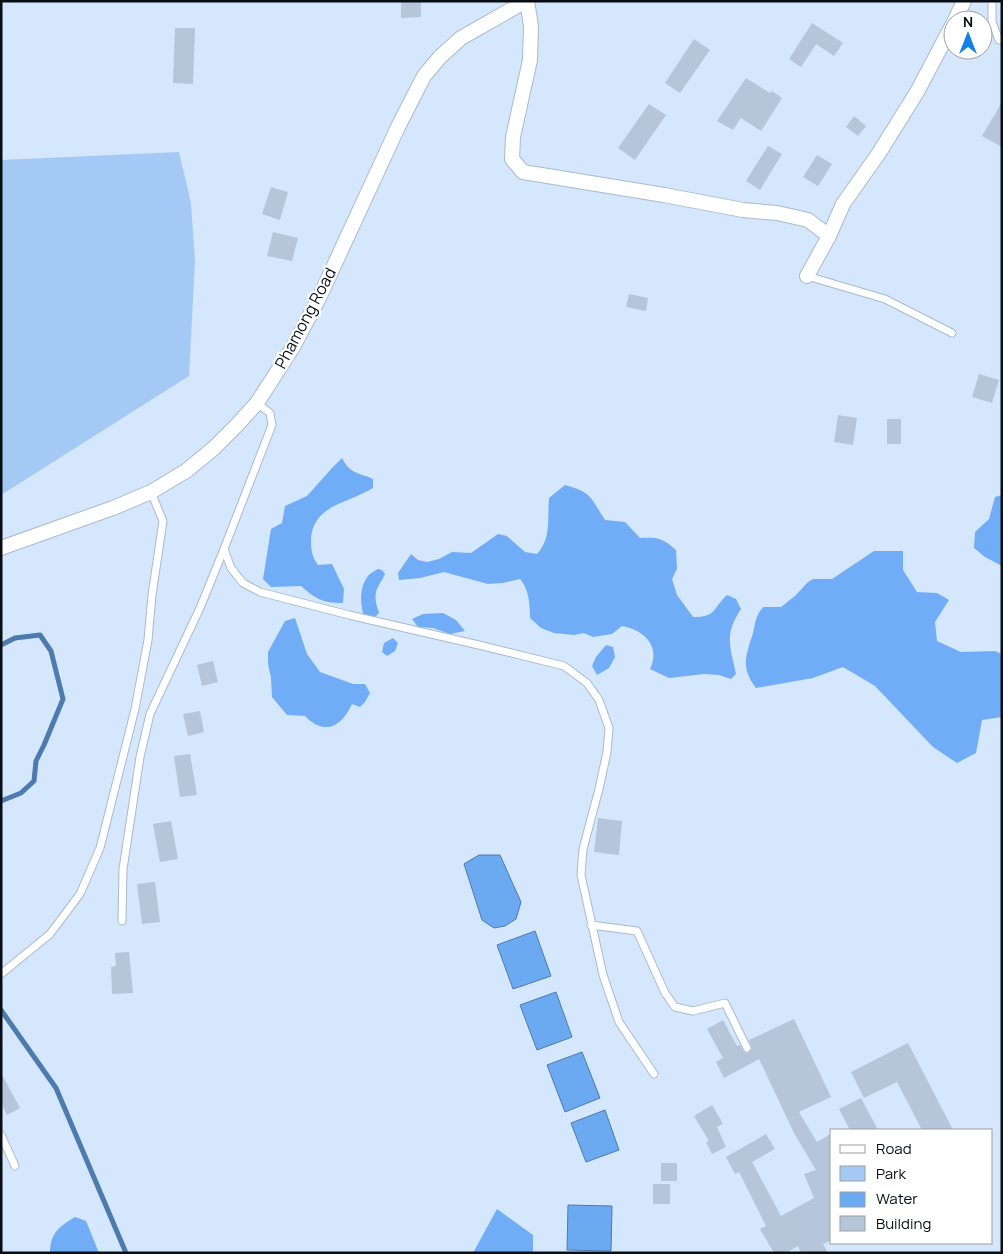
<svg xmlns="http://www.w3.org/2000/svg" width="1003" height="1254" viewBox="0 0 1003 1254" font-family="Manrope,sans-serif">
  <rect width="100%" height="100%" fill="#d5e7fc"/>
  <path fill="#a4c9f5" d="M 179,152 L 191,203 L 195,261 L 189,376 L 1,495 L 1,160 Z"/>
  <g fill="#70adf6">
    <path d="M 342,458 C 351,475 358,472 373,479 L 373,488 C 349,503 312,505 311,540 C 311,550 312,557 318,565 L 332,564 L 344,589 L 343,603 C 322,603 316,599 301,586 L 271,587 L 263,579 L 271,529 L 282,523 L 285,506 L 307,496 L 332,468 Z"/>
    <path d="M 565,485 C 593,493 590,497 605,520 L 625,522 L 640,538 C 657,537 663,538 676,550 L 677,569 L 672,579 L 677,595 L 693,617 C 717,617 712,609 727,595 L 736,599 L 741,609 C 724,635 730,645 736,674 L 731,679 L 719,675 L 704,674 L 669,678 L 650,669 C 661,646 644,630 622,626 L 612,634 L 593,637 L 584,633 L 574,635 L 554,633 L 541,628 L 530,618 C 530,605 529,589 520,579 L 503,583 L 488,584 L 444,572 L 420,578 L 399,580 L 398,573 L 411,554 L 418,560 L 427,562 L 439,559 L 452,552 L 471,553 L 498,534 L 507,536 L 525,552 L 537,554 C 552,538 547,517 549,498 Z"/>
    <path d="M 1002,495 L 1002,566 L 985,557 L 974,548 L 975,532 L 989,519 L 995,497 Z"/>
    <path d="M 874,551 L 903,551 L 903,570 L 917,592 L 937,593 L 949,600 L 935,622 L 937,641 L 961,652 L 995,651 L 1002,654 L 1002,717 L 982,720 L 976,753 L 957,763 L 933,747 L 875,686 L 843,667 L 813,678 L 756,688 C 740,667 746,656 753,633 C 756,621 755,617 763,607 L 781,607 L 796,595 L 808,582 L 813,579 L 832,579 Z"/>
    <path d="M 378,569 L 382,570 L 385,574 C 383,579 381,581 379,585 C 373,594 376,604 379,613 L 374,618 L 364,616 C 360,604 359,587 368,576 C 370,573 375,571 378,569 Z"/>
    <path d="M 443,613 L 456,620 L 465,631 L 450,634 L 433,628 L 418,627 L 412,619 L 423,614 Z"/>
    <path d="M 295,618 L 307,654 L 320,672 L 353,684 L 365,684 L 370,693 L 365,702 L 360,707 L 352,704 C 342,727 324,736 305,716 L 287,715 L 272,697 L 271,678 L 268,664 L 268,652 L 285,621 Z"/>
    <path d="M 393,638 L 398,643 L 395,651 L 387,656 L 382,652 L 384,643 Z"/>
    <path d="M 606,645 L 613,647 L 615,657 L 609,668 L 597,675 L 592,666 L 596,657 Z"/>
    <path d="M 497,1209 L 533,1235 L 533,1253 L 473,1253 Z"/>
    <path d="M 75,1217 L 86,1221 L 99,1253 L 50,1253 C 50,1233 59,1227 75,1217 Z"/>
  </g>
  <g fill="#6ba9f1" stroke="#4d7aaf">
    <path d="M 479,855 L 500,855 L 521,902 L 516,919 L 505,926 L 494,928 L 482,920 L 464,864 Z"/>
    <path d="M 535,931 L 551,976 L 513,989 L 497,945 Z"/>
    <path d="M 556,992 L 572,1037 L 537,1050 L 520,1005 Z"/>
    <path d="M 582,1052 L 600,1098 L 565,1112 L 547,1065 Z"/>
    <path d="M 605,1110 L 619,1150 L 586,1162 L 571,1123 Z"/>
    <path d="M 568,1205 L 612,1206 L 611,1251 L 567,1250 Z"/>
  </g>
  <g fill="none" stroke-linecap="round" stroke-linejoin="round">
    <g stroke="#4d7aaf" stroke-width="5">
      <path d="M 1,645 L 15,638 L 40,635 L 51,651 L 63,699 L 44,745 L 36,761 L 34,781 L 21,793 L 1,801"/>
      <path d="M 1,1010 L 56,1088 L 126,1253"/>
    </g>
  </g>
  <g fill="#b5c6da">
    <path d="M 401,1 L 421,1 L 421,17 L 401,18 Z"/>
    <path d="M 812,23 L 843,43 L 834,56 L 816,44 L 801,67 L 789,59 Z"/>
    <path d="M 175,28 L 195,28 L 193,84 L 173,83 Z"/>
    <path d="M 694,39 L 710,50 L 680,93 L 665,83 Z"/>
    <path d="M 746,78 L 770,93 L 772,91 L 782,98 L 761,131 L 741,118 L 733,130 L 717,121 Z"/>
    <path d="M 1002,102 L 1002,147 L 982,136 Z"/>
    <path d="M 649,104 L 666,115 L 635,160 L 618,148 Z"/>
    <path d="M 854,116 L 866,126 L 858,136 L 846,127 Z"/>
    <path d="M 768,146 L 782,154 L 760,190 L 746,181 Z"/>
    <path d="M 817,155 L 832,164 L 818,186 L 803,177 Z"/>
    <path d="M 271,187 L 288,192 L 280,220 L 262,214 Z"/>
    <path d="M 273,232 L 298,238 L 292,261 L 267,256 Z"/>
    <path d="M 629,294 L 648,298 L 646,311 L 626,307 Z"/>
    <path d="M 979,374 L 999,380 L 992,403 L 972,397 Z"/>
    <path d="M 838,415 L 857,418 L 853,445 L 834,442 Z"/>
    <rect x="887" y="419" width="14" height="25"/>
    <path d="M 213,661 L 218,682 L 202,686 L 197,665 Z"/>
    <path d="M 200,711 L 204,732 L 188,736 L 183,714 Z"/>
    <path d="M 190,754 L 197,795 L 180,797 L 174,756 Z"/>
    <path d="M 598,818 L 622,821 L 619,855 L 594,852 Z"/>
    <path d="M 171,821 L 178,859 L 160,862 L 153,824 Z"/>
    <path d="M 155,882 L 160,922 L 142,924 L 137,884 Z"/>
    <path d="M 129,952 L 133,993 L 112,994 L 111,967 L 116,966 L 115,953 Z"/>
    <path d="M 794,1019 L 831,1097 L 799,1112 L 817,1142 L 832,1133 L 832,1240 L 823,1244 L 828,1253 L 801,1253 L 798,1246 L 786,1253 L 774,1253 L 760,1229 L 766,1226 L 739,1172 L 735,1174 L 726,1157 L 766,1134 L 775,1149 L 752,1162 L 781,1216 L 814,1198 L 804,1174 L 816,1170 L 794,1133 L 759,1059 L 724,1078 L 716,1062 L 723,1058 L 707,1029 L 723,1020 L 737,1046 L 740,1045 L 744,1052 L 747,1053 L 752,1049 L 749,1040 Z"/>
    <path d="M 908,1043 L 953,1130 L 922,1130 L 897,1082 L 864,1098 L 851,1072 Z"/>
    <path d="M 1,1073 L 20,1108 L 7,1115 L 1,1103 Z"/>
    <path d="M 861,1098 L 878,1130 L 850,1130 L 839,1109 Z"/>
    <path d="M 712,1105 L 723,1124 L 717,1127 L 726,1147 L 712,1154 L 706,1142 L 709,1141 L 694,1116 Z"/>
    <rect x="661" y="1163" width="16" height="18"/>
    <rect x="653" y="1184" width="17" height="20"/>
  </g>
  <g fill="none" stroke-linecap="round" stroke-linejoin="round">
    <defs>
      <g id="lane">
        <path d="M 992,1 L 992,22 L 999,40"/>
        <path d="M 807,276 L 885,299 L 952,333"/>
        <path d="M 224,549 L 231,568 L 243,583 L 260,592 L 349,615 L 483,646 L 564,666 L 587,683 L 599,700 L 609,728 L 607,752 L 599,789 L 583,849 L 581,875 L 603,975 L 619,1022 L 654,1074"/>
        <path d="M 122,921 L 123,869 L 140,757 L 150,714 L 200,608 L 224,549 L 272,425 L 270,413 L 257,403"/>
        <path d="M 591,925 L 637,931 L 665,993 L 675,1007 L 693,1011 L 725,1003 L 747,1048"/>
        <path d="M 1,974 L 50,934 L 80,894 L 100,848 L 135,709 L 148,640 L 152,595 L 163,521 L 151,492"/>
        <path d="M 1,1135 L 15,1166"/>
      </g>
      <g id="street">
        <path d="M 527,1 L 531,26 L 530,60 L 513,137 L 512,159 L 523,172 L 664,195 L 743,210 L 777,213 L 808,220 L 829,236"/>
        <path d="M 955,20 L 964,1"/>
        <path d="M 807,276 L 829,236 L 843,204 L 879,153 L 917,92 L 953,24"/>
        <path d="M 1,548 L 113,508 L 151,492 L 186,471 L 214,448 L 237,425 L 257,403 L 293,347 L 319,298 L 398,127 L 424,76 L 440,57 L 461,38 L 526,1"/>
      </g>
    </defs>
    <use href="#lane" stroke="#a9bace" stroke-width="9"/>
    <use href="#street" stroke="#a9bace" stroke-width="16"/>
    <use href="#lane" stroke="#fff" stroke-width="7"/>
    <use href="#street" stroke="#fff" stroke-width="14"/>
  </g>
  <g text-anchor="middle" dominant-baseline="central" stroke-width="4.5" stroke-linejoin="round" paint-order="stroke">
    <g font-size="16" fill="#080e14" stroke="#fff">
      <text transform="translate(305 318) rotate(-62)">Phamong Road</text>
    </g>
  </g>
  <rect width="1003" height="1254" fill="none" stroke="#080e14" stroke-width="5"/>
  <rect x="830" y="1129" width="162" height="115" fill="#ffffff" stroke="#9c9fa1"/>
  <rect x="840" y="1145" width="25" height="8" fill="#ffffff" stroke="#9c9fa1"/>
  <text x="876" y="1154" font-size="15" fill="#080e14">Road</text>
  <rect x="840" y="1166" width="25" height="15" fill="#a4c9f5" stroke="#9c9fa1"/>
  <text x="876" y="1179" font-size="15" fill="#080e14">Park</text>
  <rect x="840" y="1192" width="25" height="15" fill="#6ba9f1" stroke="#9c9fa1"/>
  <text x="876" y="1204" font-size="15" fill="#080e14">Water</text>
  <rect x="840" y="1216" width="25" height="15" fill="#b5c6da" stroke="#9c9fa1"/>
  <text x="876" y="1229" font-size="15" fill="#080e14">Building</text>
  <g transform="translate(968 35)"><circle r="24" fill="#ffffff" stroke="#9c9fa1"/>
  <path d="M0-4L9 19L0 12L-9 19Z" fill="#1280e7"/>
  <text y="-8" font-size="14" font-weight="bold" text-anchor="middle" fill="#080e14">N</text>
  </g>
</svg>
